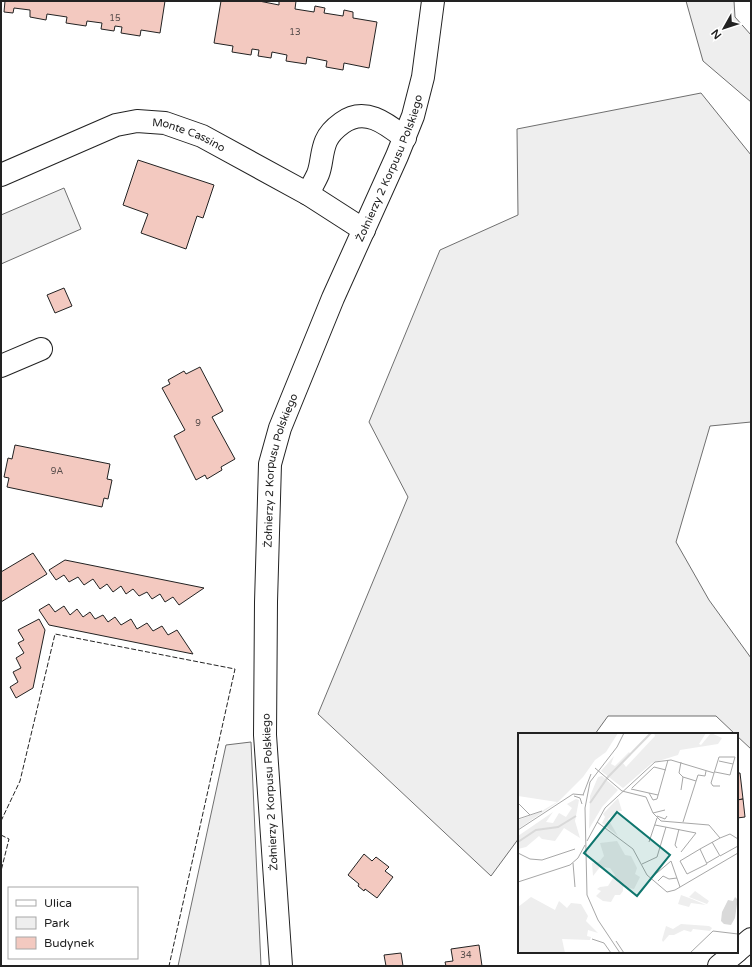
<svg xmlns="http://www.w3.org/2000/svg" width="752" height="967" viewBox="0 0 752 967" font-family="'Varela Round',sans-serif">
  <rect width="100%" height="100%" fill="#fff"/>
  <g fill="#eee" stroke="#6f6f6f">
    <path d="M 686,1 L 734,1 L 735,17 L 751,35 L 751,102 L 703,61 Z"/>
    <path d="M 701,93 L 751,155 L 751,422 L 710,426 L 676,542 L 709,600 L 751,658 L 751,749 L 737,736 L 737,734 L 735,734 L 716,716 L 608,716 L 595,734 L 519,734 L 519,838 L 491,876 L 318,714 L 408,497 L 369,422 L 440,250 L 518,215 L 517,129 Z"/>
    <path d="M 64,188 L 81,229 L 1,264 L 1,215 Z"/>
    <path d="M 251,742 L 261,966 L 178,966 L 226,745 Z"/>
  </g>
  <g fill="#f3c9c0" stroke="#222">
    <path d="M 5,1 L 165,1 L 160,33 L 141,30 L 140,36 L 121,33 L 122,27 L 115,26 L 114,31 L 101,29 L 102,23 L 87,21 L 86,26 L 66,23 L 67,17 L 47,14 L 46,20 L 30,17 L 30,10 L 14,8 L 13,13 L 4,12 Z"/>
    <path d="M 221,1 L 259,1 L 279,5 L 279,1 L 296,1 L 295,9 L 314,12 L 315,6 L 325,8 L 324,13 L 343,16 L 344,10 L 353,12 L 353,18 L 377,22 L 369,68 L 344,63 L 343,70 L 326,67 L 327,61 L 307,57 L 306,64 L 286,61 L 287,55 L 272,52 L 271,58 L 258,56 L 259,50 L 252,49 L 251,55 L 232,52 L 233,46 L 214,43 Z"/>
    <path d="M 138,160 L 214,185 L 203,218 L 197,216 L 186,249 L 141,233 L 148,214 L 123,205 Z"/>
    <path d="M 64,288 L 72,306 L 55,313 L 47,295 Z"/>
    <path d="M 200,367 L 223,411 L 212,417 L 235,459 L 221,467 L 222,470 L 207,479 L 205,475 L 196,480 L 174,436 L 185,430 L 162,388 L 170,384 L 168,380 L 184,371 L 186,374 Z"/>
    <path d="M 15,445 L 110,464 L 107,479 L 112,480 L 108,499 L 104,498 L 102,507 L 7,487 L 9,478 L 4,477 L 8,458 L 12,459 Z"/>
    <path d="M 33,553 L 47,574 L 1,602 L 1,572 Z"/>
    <path d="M 65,560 L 204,588 L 179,605 L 173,597 L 165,602 L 160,594 L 152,599 L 147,592 L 139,596 L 133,589 L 126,594 L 121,586 L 113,592 L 107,584 L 100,589 L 93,579 L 84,585 L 78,577 L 69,582 L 64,575 L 56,580 L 49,570 Z"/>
    <path d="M 49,604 L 55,612 L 64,606 L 70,615 L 77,609 L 83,617 L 90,612 L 95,619 L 103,615 L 108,622 L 115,617 L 121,625 L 131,619 L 137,629 L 147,623 L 153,631 L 162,626 L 168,635 L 177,630 L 193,654 L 49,625 L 39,610 Z"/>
    <path d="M 39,619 L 45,630 L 33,688 L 16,698 L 10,687 L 18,682 L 13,672 L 21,668 L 16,658 L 24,653 L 18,643 L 24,640 L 18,630 Z"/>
    <path d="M 737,773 L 740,773 L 743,799 L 737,800 Z"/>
    <path d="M 743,799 L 745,817 L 737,818 L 737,800 Z"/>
    <path d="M 364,854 L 372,861 L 376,857 L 389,867 L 385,871 L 393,877 L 377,898 L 365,889 L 364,891 L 358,886 L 359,884 L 348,875 Z"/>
    <path d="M 479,945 L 482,966 L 446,966 L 445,962 L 453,961 L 451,949 Z"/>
    <path d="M 401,953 L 403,966 L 386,966 L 384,955 Z"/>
  </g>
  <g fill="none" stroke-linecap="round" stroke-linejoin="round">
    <defs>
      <g id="minor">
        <path id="s1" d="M 1,175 L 116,125 L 137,121 L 165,123 L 202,136 L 308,194 L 364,230"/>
        <path d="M 308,194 C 311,187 315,181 318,174 C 322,164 321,153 326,141 C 329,134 335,128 342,123 C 365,106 387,124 405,138"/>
        <path d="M 1,366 L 41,349"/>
        <path id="s2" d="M 281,966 L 265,735 L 266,602 L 270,464 L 280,428 L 333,298 L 397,156 L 413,116 L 423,77 L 433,1"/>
      </g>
      <g id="highway">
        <path d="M 737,951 L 751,939"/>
        <path d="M 719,966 L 736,952"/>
      </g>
    </defs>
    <use href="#minor" stroke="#222" stroke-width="24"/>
    <use href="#highway" stroke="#222" stroke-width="24"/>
    <use href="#minor" stroke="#fff" stroke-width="22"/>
    <use href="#highway" stroke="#fff" stroke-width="22"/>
    <g stroke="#222" stroke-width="1" stroke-dasharray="5 2" stroke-linecap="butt">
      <path d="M 1,821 L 20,781 L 55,634 L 235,669 L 169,966"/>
      <path d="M 1,835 L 9,839 L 1,871"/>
    </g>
  </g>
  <g text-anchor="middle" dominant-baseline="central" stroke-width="3" stroke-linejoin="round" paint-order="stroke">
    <g font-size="9" fill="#564c4a">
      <text x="115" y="18">15</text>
      <text x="295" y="32">13</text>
      <text x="198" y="423">9</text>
      <text x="57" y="471">9A</text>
      <text x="466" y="955">34</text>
    </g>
    <g font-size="11" fill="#222" stroke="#fff">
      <text stroke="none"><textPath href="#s1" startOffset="201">Monte Cassino</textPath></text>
      <text stroke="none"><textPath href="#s2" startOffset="822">Żołnierzy 2 Korpusu Polskiego</textPath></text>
      <text stroke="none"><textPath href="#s2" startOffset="498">Żołnierzy 2 Korpusu Polskiego</textPath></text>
      <text transform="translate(270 792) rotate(-93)">Żołnierzy 2 Korpusu Polskiego</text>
    </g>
  </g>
  <g transform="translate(518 733)">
    <rect width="220" height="220" fill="#fff"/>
    <path d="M 0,0 L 100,0 L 88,19 L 77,27 L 65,44 L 40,69 L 0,96 L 0,87 L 22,79 L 39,69 L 0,63 ZM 136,0 L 188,0 L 181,11 L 183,12 L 193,0 L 204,5 L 200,11 L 162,17 L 160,22 L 134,30 L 105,55 L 83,38 L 96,23 L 93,31 L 97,33 L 111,19 L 113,22 L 105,30 L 108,34 L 137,3 ZM 84,43 L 100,57 L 84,74 L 71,96 L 72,63 L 80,44 ZM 100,65 L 104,78 L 100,78 L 90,86 L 100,103 L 84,90 L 87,84 L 85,81 ZM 58,66 L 61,67 L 57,88 L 62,105 L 46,95 L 37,108 L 24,106 L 21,103 L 8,114 L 0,116 L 0,103 L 35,79 L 28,89 L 35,90 L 41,80 L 48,84 L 54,75 L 49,71 ZM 99,108 L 107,122 L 113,123 L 119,135 L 117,141 L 122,144 L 116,156 L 105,154 L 105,158 L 102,162 L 97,162 L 93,169 L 85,168 L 78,163 L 83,158 L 79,156 L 82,154 L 90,153 L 97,142 L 92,135 L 82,134 L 75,143 L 74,130 L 81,129 L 86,123 L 82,110 ZM 177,158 L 191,168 L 189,171 L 171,164 ZM 163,162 L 174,166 L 188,172 L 173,170 L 171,174 L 160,171 ZM 13,164 L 37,177 L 41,168 L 49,175 L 53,170 L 63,171 L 70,183 L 68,188 L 80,200 L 70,197 L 69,203 L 73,204 L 72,207 L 44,206 L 47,220 L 3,220 L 0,216 L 0,174 ZM 163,191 L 191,193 L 194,195 L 192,198 L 175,196 L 173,199 L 166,197 L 156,202 L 151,202 L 145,209 L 144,207 L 148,193 L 155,196 Z" fill="#eee"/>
    <path d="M 217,164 L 219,166 L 220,164 L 217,185 L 213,192 L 206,191 L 203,188 L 204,179 L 210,167 L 215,168 Z" fill="#d9d9d9"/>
    <path fill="none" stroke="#d9d9d9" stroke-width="2" d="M 72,70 L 90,44 L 133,0M 0,109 L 18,97 L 40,94 L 58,83"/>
    <path fill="none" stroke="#a7a7a7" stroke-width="1" d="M 201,28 L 215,31M 77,35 L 104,58 L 128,64 L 135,80 L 143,88 L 191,92 L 202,105M 197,39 L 212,42 L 217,24 L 201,24 L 193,50 L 195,53 L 202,53M 165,44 L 178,48M 114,55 L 136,34 L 148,37M 113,56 L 140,62M 163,57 L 165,44 L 161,40 L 163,29M 131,60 L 135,67 L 139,66 L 150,27M 65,62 L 73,41M 56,63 L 62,65 L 64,71M 0,70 L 12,82M 135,80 L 147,77M 139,83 L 147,86 L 149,83M 0,86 L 24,78M 79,89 L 115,116 L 129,142 L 149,159 L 157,157 L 220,120M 165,89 L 180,42 L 187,43 L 188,38M 137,92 L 178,100 L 163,119M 0,97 L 55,61 L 66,62M 69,108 L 87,75 L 137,29 L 153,27 L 196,40M 131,109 L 139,85M 194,109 L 202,123 L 220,113M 159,115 L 157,112 L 161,96M 182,116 L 189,131 L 169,141 L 162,128 L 182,116 L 202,105 L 212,101 L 220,106M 0,120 L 12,126 L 24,127 L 57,116M 55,130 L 57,154M 189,130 L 201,123M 124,131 L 139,124 L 148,94M 133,145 L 153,128 L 162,154M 140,148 L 145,143 L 151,146 L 159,145M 0,149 L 52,132 L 60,125 L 67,112M 74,206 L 86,210 L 93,220M 98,208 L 106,220M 102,220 L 80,187 L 69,162 L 67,75 L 72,49 L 99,14 L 106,0M 172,220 L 195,198 L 220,201"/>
    <path fill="#0f766e" fill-opacity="0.15" stroke="#0f766e" stroke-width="2" d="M 99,79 L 152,122 L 119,163 L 66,120 Z"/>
    <rect width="220" height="220" fill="none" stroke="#222" stroke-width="2"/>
  </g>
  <rect width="752" height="967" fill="none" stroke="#222222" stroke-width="4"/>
  <rect x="8" y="887" width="130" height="72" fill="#ffffff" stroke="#a7a7a7"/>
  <rect x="16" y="900" width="20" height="6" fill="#ffffff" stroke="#a7a7a7"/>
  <text x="44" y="907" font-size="12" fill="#222222">Ulica</text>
  <rect x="16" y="917" width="20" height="12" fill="#eeeeee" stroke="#a7a7a7"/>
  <text x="44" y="927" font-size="12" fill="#222222">Park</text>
  <rect x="16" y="937" width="20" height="12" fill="#f3c9c0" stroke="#a7a7a7"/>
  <text x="44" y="947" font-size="12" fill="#222222">Budynek</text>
  <g transform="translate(724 28) rotate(231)" stroke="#ffffff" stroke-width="3" paint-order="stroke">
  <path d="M0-3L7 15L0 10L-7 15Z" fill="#222222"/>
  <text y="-6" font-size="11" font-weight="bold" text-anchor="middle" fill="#222222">N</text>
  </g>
</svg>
